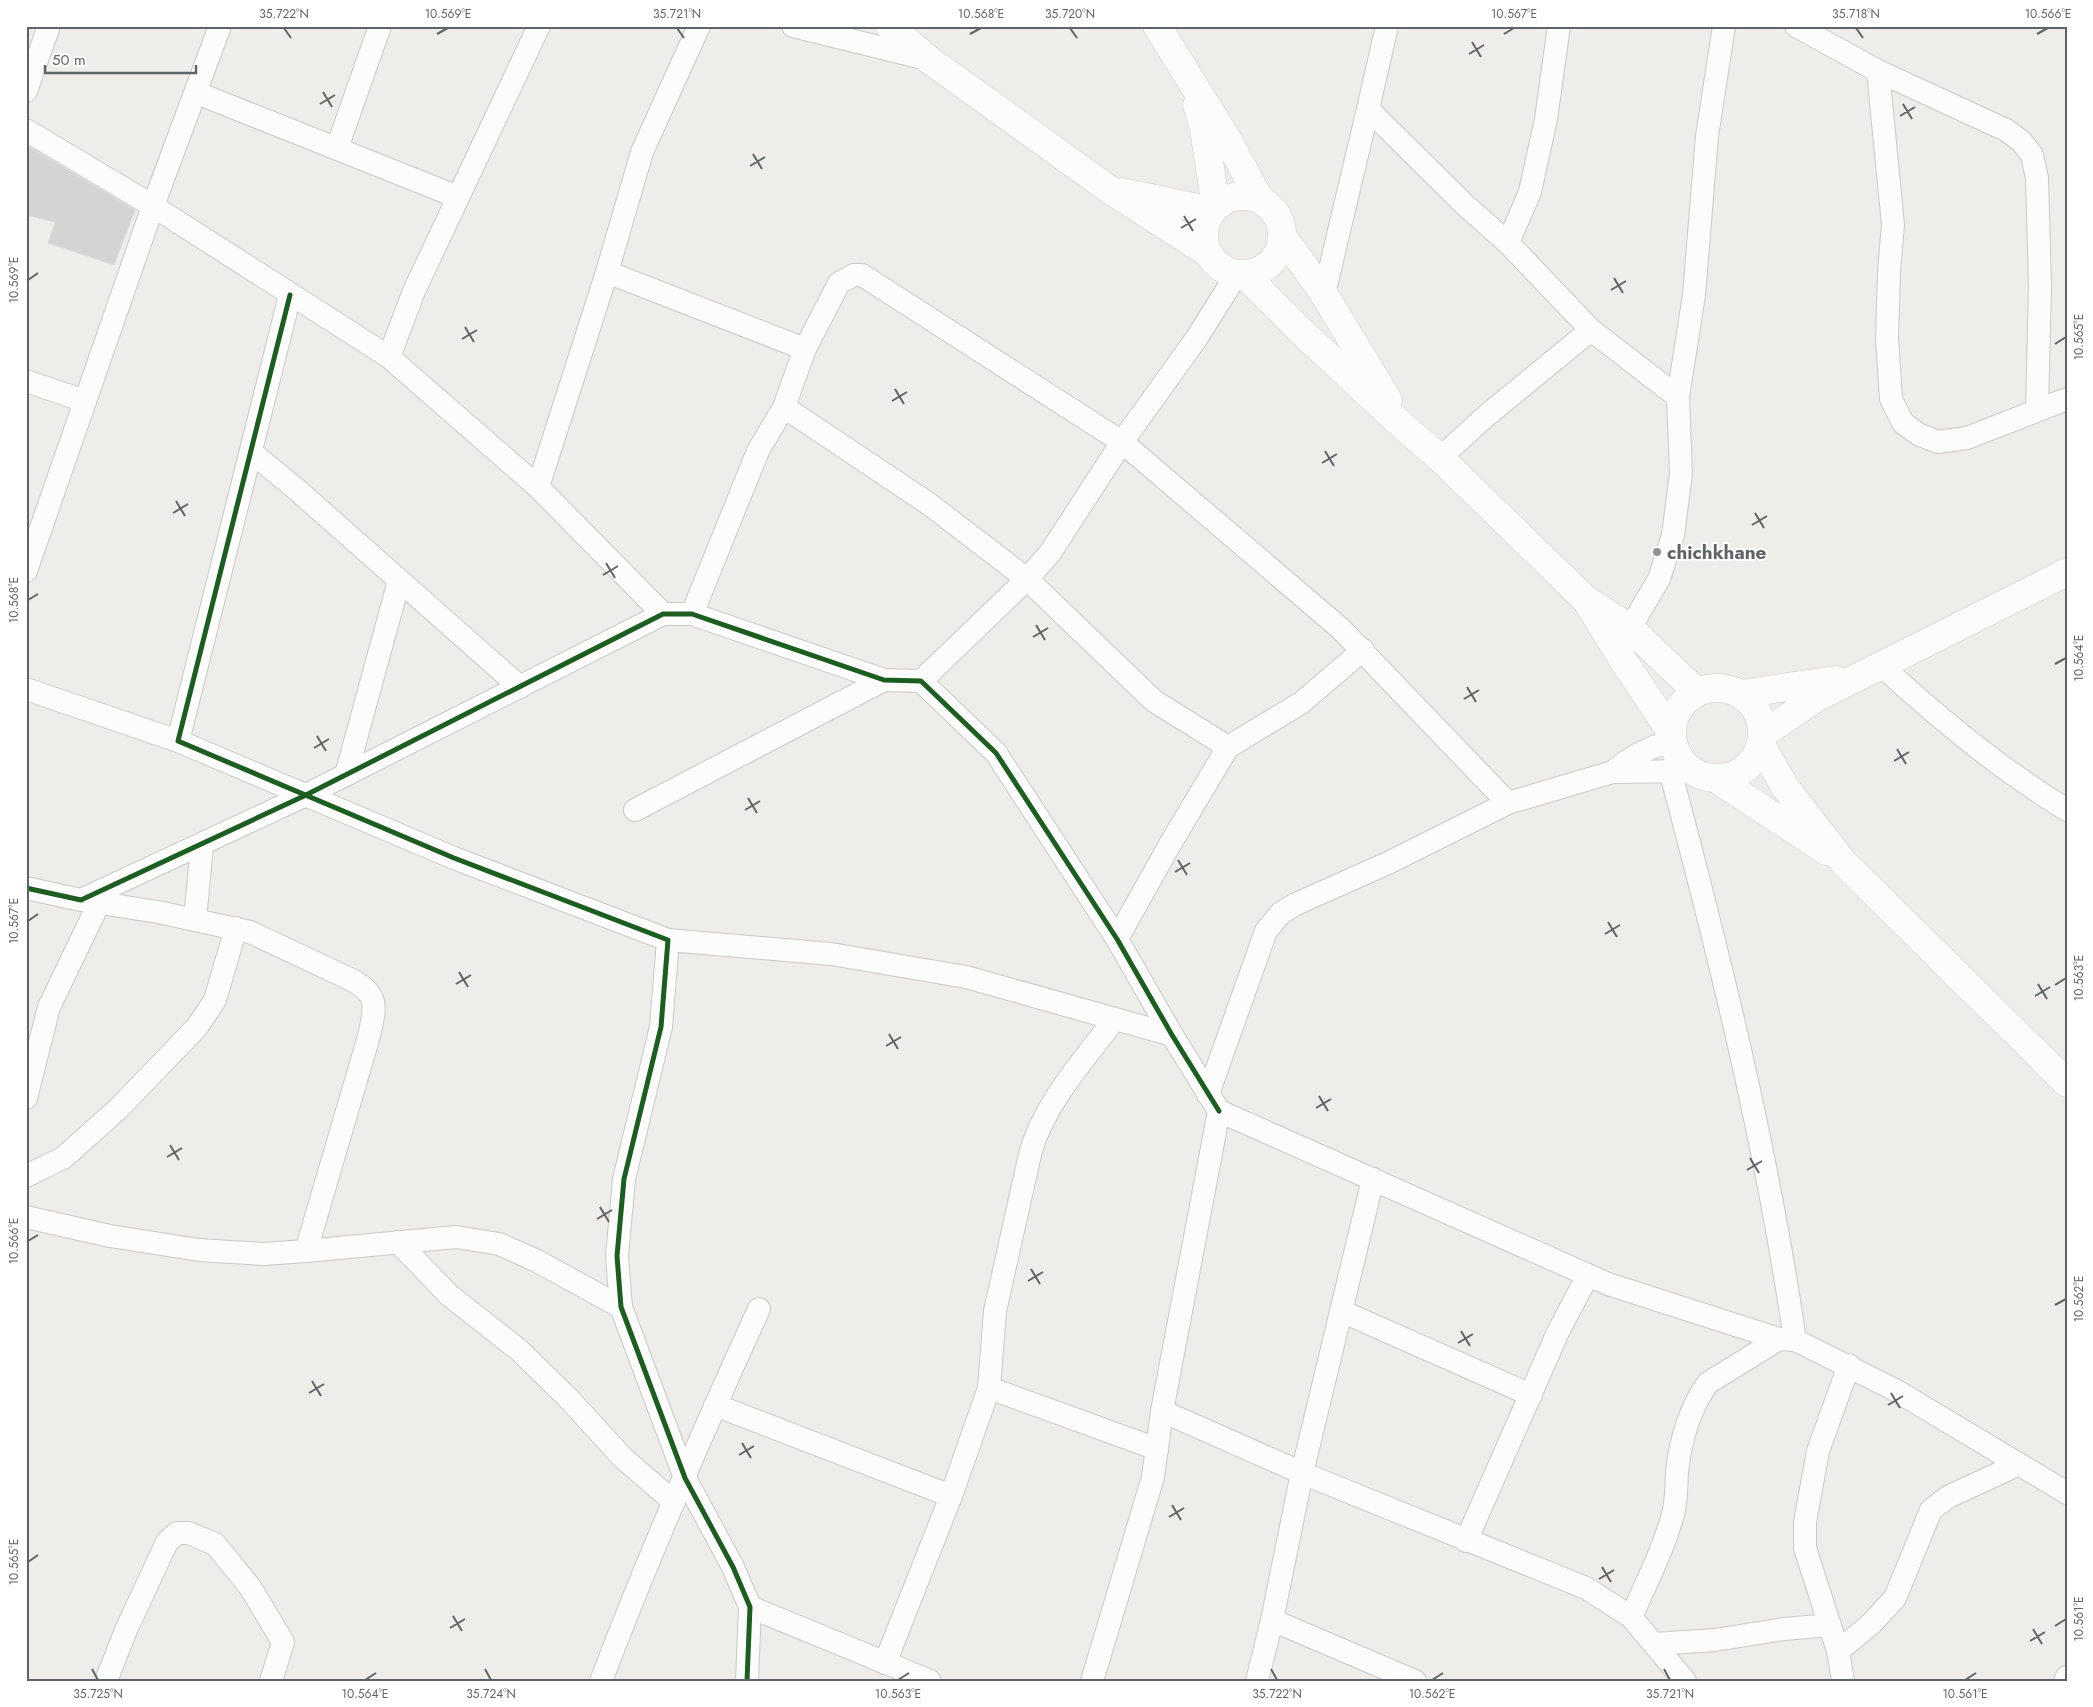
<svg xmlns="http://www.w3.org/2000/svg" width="2093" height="1707" viewBox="0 0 2093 1707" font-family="Jost,sans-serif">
  <rect width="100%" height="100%" fill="#eeedea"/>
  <path fill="#d5d4d3" stroke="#dedcd9" d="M 26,145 L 135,210 L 114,265 L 48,243 L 55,222 L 26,215 Z"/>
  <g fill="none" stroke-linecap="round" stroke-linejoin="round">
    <defs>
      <g id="minor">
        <path d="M 793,26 L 927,59"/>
        <path d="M 1387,26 L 1368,109 L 1465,205 L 1508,243"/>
        <path d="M 1559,26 L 1546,119 L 1530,192 L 1508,243 L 1591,330"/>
        <path d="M 1796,26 L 1878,71 L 1893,225 L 1889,271 L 1887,339 L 1891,399 L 1903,423 L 1918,434 L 1938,442 L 1967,438 L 2067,399"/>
        <path d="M 1878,71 L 2006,130 L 2021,141 L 2032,155 L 2037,178 L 2040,286 L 2037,410"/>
        <path d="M 26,91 L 49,26"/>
        <path d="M 197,93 L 458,197"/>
        <path d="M 26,130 L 153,206 L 389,357 L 538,487 L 663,614"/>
        <path d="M 337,148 L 380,26"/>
        <path d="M 607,272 L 805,349"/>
        <path d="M 1324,294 L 1368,109"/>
        <path d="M 290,295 L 178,741 L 454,858 L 668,940 L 661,1027 L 624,1179 L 617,1256 L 621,1307 L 685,1478 L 733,1567 L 750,1607 L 747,1681"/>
        <path d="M 389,357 L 414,291 L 539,26"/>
        <path d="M 26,381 L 85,401"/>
        <path d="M 784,407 L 929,504 L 1027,579 L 1154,701 L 1228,747"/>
        <path d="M 251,452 L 295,488 L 520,687"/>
        <path d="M 1440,458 L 1486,416 L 1591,330 L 1678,397"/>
        <path d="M 538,487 L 607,272 L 642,152 L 699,26"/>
        <path d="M 26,571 L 153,206 L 220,26"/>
        <path d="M 692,614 L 758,451 L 784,407 L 805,349 L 839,283 L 854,275 L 862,275 L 1122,442 L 1341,629 L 1508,803"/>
        <path d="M 1630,628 L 1659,579 L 1673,535 L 1681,474 L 1678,397 L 1694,295 L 1707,136 L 1724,26"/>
        <path d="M 1881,665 C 1938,718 2000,769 2067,810"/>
        <path d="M 921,681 L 1027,579 L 1050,553 L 1122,442 L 1196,339 L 1237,274"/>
        <path d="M 26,689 L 178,741"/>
        <path d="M 1670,770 C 1720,958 1767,1147 1795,1340 L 1895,1390 L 2067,1493"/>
        <path d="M 1613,772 C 1631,756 1649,747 1672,741"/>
        <path d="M 346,775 L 399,581"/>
        <path d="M 635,810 L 884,680"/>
        <path d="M 26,888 L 81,900 L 304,796 L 663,614 L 692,614 L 884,680 L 921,681 L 996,753 L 1117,939 L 1172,1035 L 1219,1111"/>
        <path d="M 81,900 L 158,912 L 250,932 L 352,980 C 380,995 375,1008 369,1036 L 306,1251 L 456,1237 L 499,1244 L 537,1261 L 621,1307"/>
        <path d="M 195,920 L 202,845"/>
        <path d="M 1117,939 L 1169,846 L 1228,747 L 1301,703 L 1363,650"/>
        <path d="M 668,940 L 831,954 L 966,977 L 1172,1035"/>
        <path d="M 1208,1094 L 1266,931 L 1281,913 L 1296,904 L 1388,863 L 1508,803 L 1613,772 L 1691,771"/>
        <path d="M 26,1098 L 49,1007 L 99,903"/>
        <path d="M 26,1176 L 63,1158 L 118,1109 L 197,1027 L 215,1000 L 236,928"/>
        <path d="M 26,1217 L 110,1236 L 199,1250 L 263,1254 L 306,1251"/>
        <path d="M 398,1242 L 449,1295 L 519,1350 L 568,1398 L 623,1458 L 674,1502"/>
        <path d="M 1341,1311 L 1531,1395"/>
        <path d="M 989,1388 L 1157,1449"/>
        <path d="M 715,1405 L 951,1496 L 885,1663"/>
        <path d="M 1162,1411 L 1302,1473 L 1586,1588 L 1631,1617 L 1685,1681"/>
        <path d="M 951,1496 L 989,1388 L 995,1311 L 1031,1150 C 1047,1100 1083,1061 1114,1020"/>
        <path d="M 1466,1541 L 1558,1332 L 1588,1275"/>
        <path d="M 750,1607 L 930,1681"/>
        <path d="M 1631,1617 C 1646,1584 1662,1552 1672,1518 C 1677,1504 1676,1487 1677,1472 C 1680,1442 1690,1407 1708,1383 L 1779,1339"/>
        <path d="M 1272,1620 L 1415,1681"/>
        <path d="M 1655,1644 L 1715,1640 L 1784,1629 L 1830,1625"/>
        <path d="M 1838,1651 L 1871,1624 L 1895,1598 L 1931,1510 L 1948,1497 L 2019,1464"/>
        <path d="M 106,1681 L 126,1630 L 167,1542 L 177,1533 L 189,1533 L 215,1544 L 250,1587 L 283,1642 L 271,1681"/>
        <path d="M 601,1681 C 649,1555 703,1431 759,1309"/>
        <path d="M 1092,1681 L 1153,1477 L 1162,1411 L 1219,1111 L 1608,1284 L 1779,1339 L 1795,1340"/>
        <path d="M 1257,1681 L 1272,1620 L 1302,1473 L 1373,1179"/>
        <path d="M 1843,1681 L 1838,1651 L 1805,1548 L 1805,1522 L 1818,1451 L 1849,1365"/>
        <path d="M 2065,1681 L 2067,1677"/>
      </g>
      <g id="tertiary">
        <path d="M 1740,694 L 1836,680"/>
        <path d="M 1763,734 L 1816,698 L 2067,572"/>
      </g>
      <g id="secondary">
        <path d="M 890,26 L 928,59 L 1110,190 L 1208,253"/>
        <path d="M 1157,26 L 1229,142 L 1260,200"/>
        <path d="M 1197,105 L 1204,129 L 1216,207"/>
        <path d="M 1122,192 L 1212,211"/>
        <circle cx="1243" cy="235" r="39"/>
        <path d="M 1282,235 L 1324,294 L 1388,400"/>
        <path d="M 1245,275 L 1302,332 L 1406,429 L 1440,458 L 1585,599 L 1630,628 L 1697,692"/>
        <path d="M 1589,605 L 1624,662 L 1671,732"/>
        <circle cx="1717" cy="733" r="45"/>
        <path d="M 1761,745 L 1785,787 L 1844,863 L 2067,1083"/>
        <path d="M 1717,779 L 1826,851"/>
      </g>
    </defs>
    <use href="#minor" stroke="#c9c9c9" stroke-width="24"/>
    <use href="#tertiary" stroke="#c9c9c9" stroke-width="29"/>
    <use href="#secondary" stroke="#cbcbcb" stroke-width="29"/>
    <use href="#minor" stroke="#fcfcfc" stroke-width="22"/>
    <use href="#tertiary" stroke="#fcfcfc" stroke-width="28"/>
    <use href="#secondary" stroke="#fcfcfc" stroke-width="28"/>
    <defs>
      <g id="cycleway">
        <path d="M 290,295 L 178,741 L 454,858 L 668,940 L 661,1027 L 624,1179 L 617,1256 L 621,1307 L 685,1478 L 733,1567 L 750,1607 L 747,1681"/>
        <path d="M 26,888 L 81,900 L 304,796 L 663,614 L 692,614 L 884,680 L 921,681 L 996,753 L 1117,939 L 1172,1035 L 1219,1111"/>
      </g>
    </defs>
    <use href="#cycleway" stroke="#fff" stroke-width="8"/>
    <use href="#cycleway" stroke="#1b5e20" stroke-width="5"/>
  </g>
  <path fill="none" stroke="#5f6367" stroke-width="2" d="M 284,28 L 291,38M 677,28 L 684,38M 1070,28 L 1077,38M 1856,28 L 1863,38M 437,34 L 448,28M 970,34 L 981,28M 1504,34 L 1514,28M 2037,34 L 2048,28M 1472,42 L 1481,57M 1469,54 L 1484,45M 323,92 L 332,107M 320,104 L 335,95M 1903,104 L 1912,119M 1900,116 L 1915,107M 753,154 L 762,169M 750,166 L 765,157M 1184,216 L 1193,231M 1181,228 L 1196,219M 1614,278 L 1623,293M 28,280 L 38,273M 1611,290 L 1626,281M 465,327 L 474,342M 462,339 L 477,330M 2055,344 L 2066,337M 895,389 L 904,404M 892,401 L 907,392M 1325,451 L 1334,466M 1322,463 L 1337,454M 176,501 L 185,516M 173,513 L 188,504M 1755,513 L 1764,528M 1752,525 L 1767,516M 606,563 L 615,578M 603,575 L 618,566M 28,600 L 38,594M 1036,625 L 1045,640M 1033,637 L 1048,628M 2055,664 L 2066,658M 1467,687 L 1476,702M 1464,699 L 1479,690M 317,736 L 326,751M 314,748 L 329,739M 1897,749 L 1906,764M 1894,761 L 1909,752M 748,798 L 757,813M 745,810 L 760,801M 1178,860 L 1187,875M 1175,872 L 1190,863M 28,921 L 38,914M 1608,922 L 1617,937M 1605,934 L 1620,925M 459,972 L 468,987M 456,984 L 471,975M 2038,984 L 2047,999M 2055,985 L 2066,978M 2035,996 L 2050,987M 889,1034 L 898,1049M 886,1046 L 901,1037M 1319,1096 L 1328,1111M 1316,1108 L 1331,1099M 170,1145 L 179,1160M 167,1157 L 182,1148M 1750,1158 L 1759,1173M 1747,1170 L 1762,1161M 600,1207 L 609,1222M 597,1219 L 612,1210M 28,1241 L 38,1235M 1031,1269 L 1040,1284M 1028,1281 L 1043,1272M 2055,1305 L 2066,1299M 1461,1331 L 1470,1346M 1458,1343 L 1473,1334M 312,1381 L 321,1396M 309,1393 L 324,1384M 1891,1393 L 1900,1408M 1888,1405 L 1903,1396M 742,1443 L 751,1458M 739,1455 L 754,1446M 1172,1505 L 1181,1520M 1169,1517 L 1184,1508M 28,1562 L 38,1555M 1602,1567 L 1611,1582M 1599,1579 L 1614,1570M 453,1616 L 462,1631M 2055,1626 L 2066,1619M 450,1628 L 465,1619M 2033,1629 L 2042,1644M 2030,1641 L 2045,1632M 92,1669 L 98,1680M 485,1669 L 491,1680M 1271,1669 L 1277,1680M 1664,1669 L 1670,1680M 365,1680 L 376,1673M 898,1680 L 909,1673M 1432,1680 L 1443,1673M 1965,1680 L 1976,1673"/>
  <circle fill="#919395" stroke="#fff" stroke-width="2" cx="1657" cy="552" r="5"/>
  <g text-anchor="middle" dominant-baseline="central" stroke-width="4" stroke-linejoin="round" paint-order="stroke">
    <g font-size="19" font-weight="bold" fill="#5f6367" stroke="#fff" text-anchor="start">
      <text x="1667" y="552">chichkhane</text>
    </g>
  </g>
  <rect width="2093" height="1707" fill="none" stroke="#ffffff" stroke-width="55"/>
  <path d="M45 65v8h151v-8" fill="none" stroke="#5f6367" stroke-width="2.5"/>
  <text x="52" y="65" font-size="15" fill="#5f6367" stroke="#ffffff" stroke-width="4" paint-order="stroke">50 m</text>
  <rect x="28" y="28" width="2038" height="1652" fill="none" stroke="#5f6367" stroke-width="2"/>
  <g font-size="12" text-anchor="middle" fill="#5f6367">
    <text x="284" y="18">35.722°N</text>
    <text x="448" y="18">10.569°E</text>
    <text x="677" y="18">35.721°N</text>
    <text x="981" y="18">10.568°E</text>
    <text x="1070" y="18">35.720°N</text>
    <text x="1514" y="18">10.567°E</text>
    <text x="1856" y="18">35.718°N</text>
    <text x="2048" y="18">10.566°E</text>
    <text transform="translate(14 280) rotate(-90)" y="4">10.569°E</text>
    <text transform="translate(2079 337) rotate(-90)" y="4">10.565°E</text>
    <text transform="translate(14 600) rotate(-90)" y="4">10.568°E</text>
    <text transform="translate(2079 658) rotate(-90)" y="4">10.564°E</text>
    <text transform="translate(14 921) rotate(-90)" y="4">10.567°E</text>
    <text transform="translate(2079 978) rotate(-90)" y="4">10.563°E</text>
    <text transform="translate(14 1241) rotate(-90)" y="4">10.566°E</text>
    <text transform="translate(2079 1299) rotate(-90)" y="4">10.562°E</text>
    <text transform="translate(14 1562) rotate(-90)" y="4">10.565°E</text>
    <text transform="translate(2079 1619) rotate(-90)" y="4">10.561°E</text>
    <text x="98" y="1698">35.725°N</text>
    <text x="365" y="1698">10.564°E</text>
    <text x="491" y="1698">35.724°N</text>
    <text x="898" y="1698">10.563°E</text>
    <text x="1277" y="1698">35.722°N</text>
    <text x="1432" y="1698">10.562°E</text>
    <text x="1670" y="1698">35.721°N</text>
    <text x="1965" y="1698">10.561°E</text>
  </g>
</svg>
